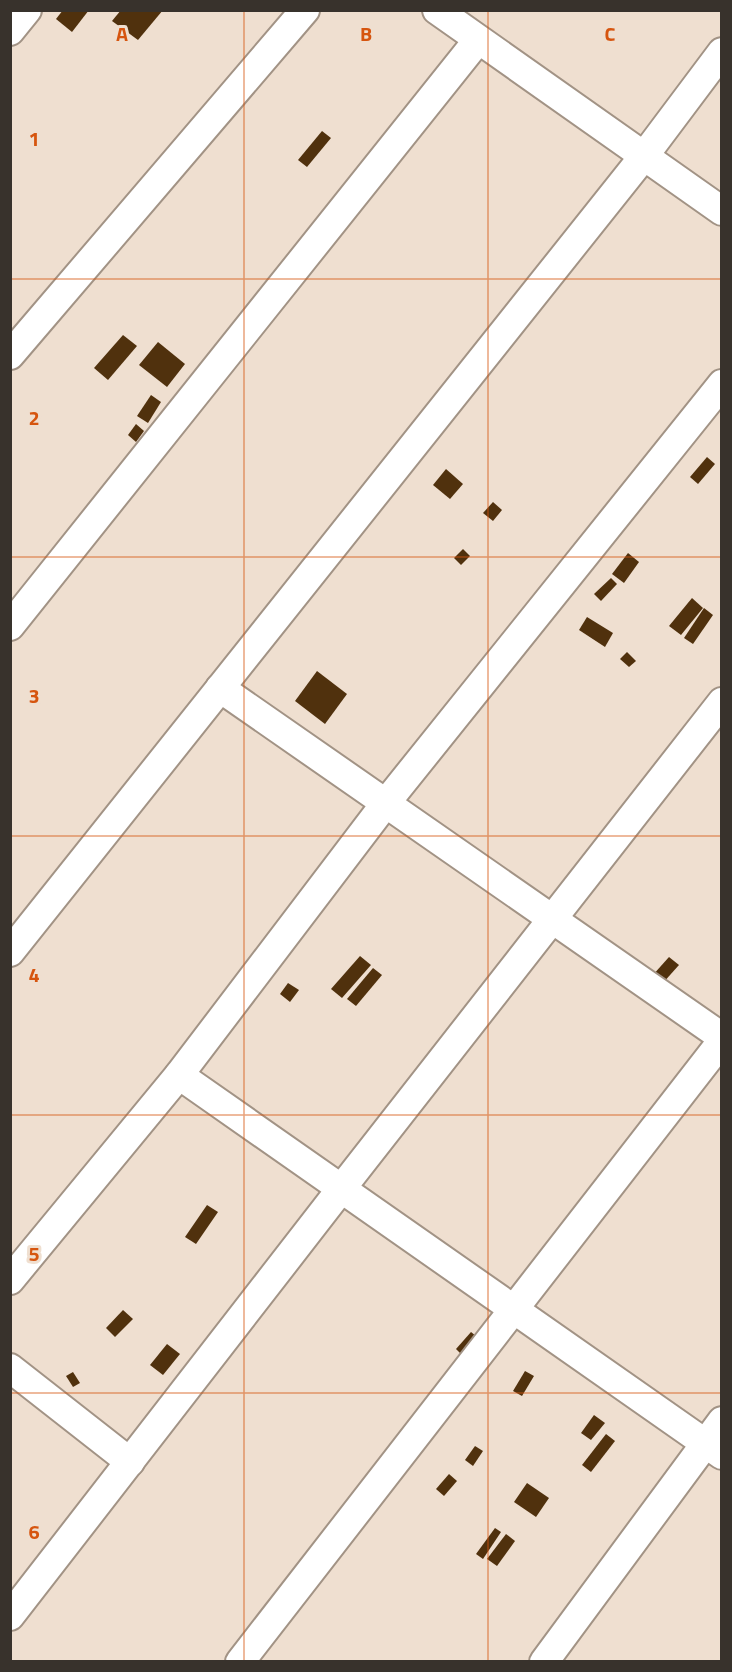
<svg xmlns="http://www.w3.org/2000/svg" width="732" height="1672" viewBox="0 0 732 1672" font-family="'Titillium Web',sans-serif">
  <rect width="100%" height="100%" fill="#efdfd0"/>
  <g fill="#50310d">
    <path d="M 63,10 L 89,10 L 72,32 L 56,19 Z"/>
    <path d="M 121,10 L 163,10 L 138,40 L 112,21 Z"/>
    <path d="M 322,131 L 331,138 L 307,167 L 298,160 Z"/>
    <path d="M 123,335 L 137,346 L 108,380 L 94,368 Z"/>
    <path d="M 158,342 L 185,364 L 167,387 L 139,365 Z"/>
    <path d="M 151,395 L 161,402 L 148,423 L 137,416 Z"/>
    <path d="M 136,424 L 144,431 L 136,442 L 128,435 Z"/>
    <path d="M 707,457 L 715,464 L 698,484 L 690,477 Z"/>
    <path d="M 446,469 L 463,484 L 450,499 L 433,485 Z"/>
    <path d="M 493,502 L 502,510 L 493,521 L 483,513 Z"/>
    <path d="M 463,549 L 470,556 L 461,565 L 454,558 Z"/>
    <path d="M 628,553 L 639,562 L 624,583 L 612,574 Z"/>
    <path d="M 611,578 L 617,584 L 601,601 L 594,594 Z"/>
    <path d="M 692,598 L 703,608 L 681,635 L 669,626 Z"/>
    <path d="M 704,608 L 713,615 L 693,644 L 684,638 Z"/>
    <path d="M 587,617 L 613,633 L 605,647 L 579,630 Z"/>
    <path d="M 627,652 L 636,661 L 629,667 L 620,659 Z"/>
    <path d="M 317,671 L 347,694 L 325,724 L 295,701 Z"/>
    <path d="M 360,956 L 371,965 L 342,998 L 331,989 Z"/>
    <path d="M 669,957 L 679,965 L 662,984 L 652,976 Z"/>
    <path d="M 373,968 L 382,975 L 356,1006 L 347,999 Z"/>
    <path d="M 288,983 L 299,990 L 290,1002 L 280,994 Z"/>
    <path d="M 207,1205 L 218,1212 L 196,1244 L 185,1237 Z"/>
    <path d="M 123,1310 L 133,1319 L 115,1337 L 106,1328 Z"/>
    <path d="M 471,1332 L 481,1340 L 465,1358 L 456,1349 Z"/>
    <path d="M 167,1344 L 180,1354 L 163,1375 L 150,1365 Z"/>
    <path d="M 525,1371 L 534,1376 L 522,1396 L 513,1391 Z"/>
    <path d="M 73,1372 L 80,1383 L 73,1387 L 66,1376 Z"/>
    <path d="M 594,1415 L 605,1423 L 591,1440 L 581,1433 Z"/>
    <path d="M 606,1434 L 615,1441 L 591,1472 L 582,1465 Z"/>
    <path d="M 475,1446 L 483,1451 L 473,1466 L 465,1460 Z"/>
    <path d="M 449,1474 L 457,1481 L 444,1496 L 436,1489 Z"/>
    <path d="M 527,1483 L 549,1498 L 536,1517 L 514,1502 Z"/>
    <path d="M 495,1528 L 501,1532 L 483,1559 L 476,1554 Z"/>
    <path d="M 506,1534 L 515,1541 L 497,1566 L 487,1559 Z"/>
  </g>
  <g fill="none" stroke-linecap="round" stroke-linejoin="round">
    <defs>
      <g id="street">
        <path d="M 437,10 L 722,211"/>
        <path d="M 10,31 L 27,10"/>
        <path d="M 10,355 L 305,10"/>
        <path d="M 10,626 L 478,40"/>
        <path d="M 220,688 L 722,1037"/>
        <path d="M 10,952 L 644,156 L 722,52"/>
        <path d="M 179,1075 L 722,1455"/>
        <path d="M 10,1280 L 179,1075 L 385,804 L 722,384"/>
        <path d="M 10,1368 L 130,1462"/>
        <path d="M 10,1616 L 341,1189 L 722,702"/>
        <path d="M 240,1662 L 722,1041"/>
        <path d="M 544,1662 L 722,1421"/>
      </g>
    </defs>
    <use href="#street" stroke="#a29385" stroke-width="32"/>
    <use href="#street" stroke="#fff" stroke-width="28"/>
  </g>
  <path fill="none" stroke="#d6550f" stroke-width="1.5" stroke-opacity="0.55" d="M 244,10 L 244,1662M 488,10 L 488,1662M 10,279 L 722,279M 10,557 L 722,557M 10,836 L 722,836M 10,1115 L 722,1115M 10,1393 L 722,1393"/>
  <g font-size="20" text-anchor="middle" font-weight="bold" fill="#d6550f" stroke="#efdfd0" stroke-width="6" stroke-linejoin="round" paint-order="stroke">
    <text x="122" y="41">A</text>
    <text x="366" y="41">B</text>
    <text x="610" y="41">C</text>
    <text x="34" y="146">1</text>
    <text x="34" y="425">2</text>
    <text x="34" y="703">3</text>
    <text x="34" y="982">4</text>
    <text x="34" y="1261">5</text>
    <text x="34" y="1539">6</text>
  </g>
  <rect width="732" height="1672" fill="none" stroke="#38322c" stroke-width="24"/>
</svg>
